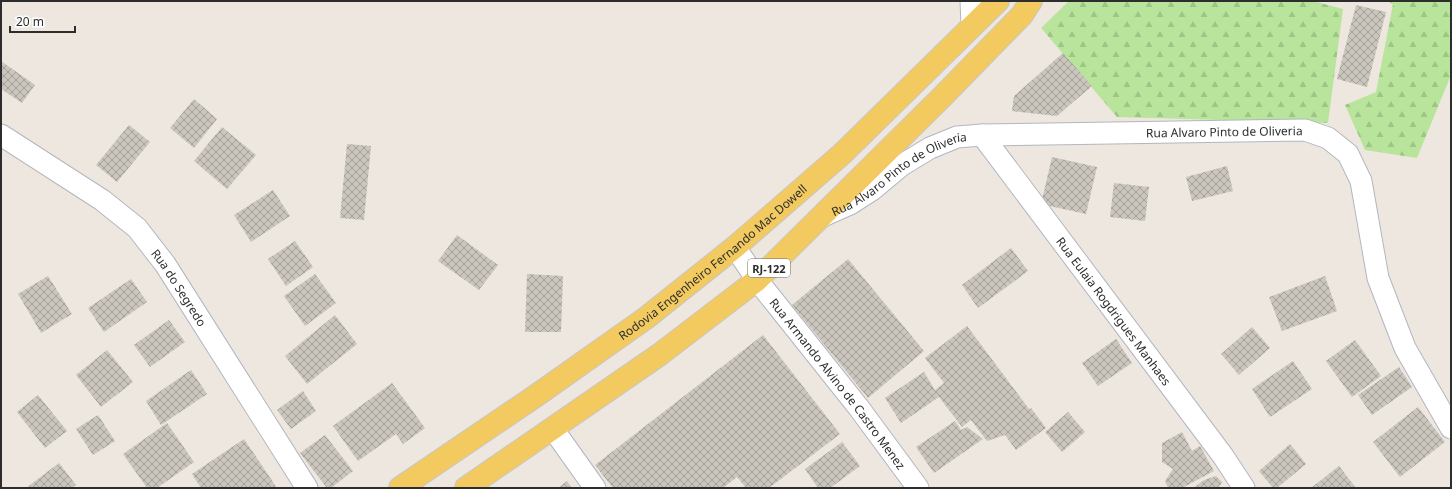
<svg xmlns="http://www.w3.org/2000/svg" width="1452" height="489" viewBox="0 0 1452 489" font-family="'Noto Sans',sans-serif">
  <defs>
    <pattern id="forest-firs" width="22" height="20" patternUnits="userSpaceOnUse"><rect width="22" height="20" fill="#b8e59b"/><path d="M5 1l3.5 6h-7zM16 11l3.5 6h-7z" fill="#9ec586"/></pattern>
    <pattern id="building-cross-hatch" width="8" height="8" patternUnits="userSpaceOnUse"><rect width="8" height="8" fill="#cac5bd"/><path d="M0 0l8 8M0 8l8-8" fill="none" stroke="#a4a09a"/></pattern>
  </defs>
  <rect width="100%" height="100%" fill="#eee7df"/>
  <g fill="url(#forest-firs)">
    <path d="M 1069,1 L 1313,1 L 1343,9 L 1328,123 L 1117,117 L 1041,28 Z"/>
    <path d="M 1387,1 L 1451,1 L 1451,75 L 1417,158 L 1365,150 L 1345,105 L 1376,92 L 1393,4 Z"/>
  </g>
  <g fill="url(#building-cross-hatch)">
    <path d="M 1356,5 L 1386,12 L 1367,87 L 1337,79 Z"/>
    <path d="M 1063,53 L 1092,86 L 1057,116 L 1012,111 L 1014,96 Z"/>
    <path d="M 1,61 L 35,85 L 22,103 L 1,89 Z"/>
    <path d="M 194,99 L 217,119 L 194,148 L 170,128 Z"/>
    <path d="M 129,125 L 150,142 L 117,182 L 96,165 Z"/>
    <path d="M 222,127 L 256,155 L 227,189 L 194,161 Z"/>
    <path d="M 347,144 L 371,146 L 364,220 L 340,218 Z"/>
    <path d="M 1052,157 L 1097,167 L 1086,214 L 1041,204 Z"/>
    <path d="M 1227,166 L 1233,191 L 1192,201 L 1186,177 Z"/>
    <path d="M 1114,183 L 1149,187 L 1145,221 L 1110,217 Z"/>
    <path d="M 273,190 L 290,216 L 251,242 L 234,215 Z"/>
    <path d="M 457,235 L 498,265 L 479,290 L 438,261 Z"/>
    <path d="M 295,241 L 313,267 L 286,286 L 268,259 Z"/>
    <path d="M 1011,248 L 1028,271 L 978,308 L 962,285 Z"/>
    <path d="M 848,259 L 924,351 L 868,398 L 792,305 Z"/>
    <path d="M 315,274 L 336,303 L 305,326 L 284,296 Z"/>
    <path d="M 527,274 L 563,276 L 561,332 L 525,332 Z"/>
    <path d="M 48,276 L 72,314 L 41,333 L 18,294 Z"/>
    <path d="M 1325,276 L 1337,311 L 1282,331 L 1269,297 Z"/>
    <path d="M 131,279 L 147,302 L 104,332 L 88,308 Z"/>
    <path d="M 335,315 L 357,344 L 307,384 L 285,356 Z"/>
    <path d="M 169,320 L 185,342 L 150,367 L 134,345 Z"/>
    <path d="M 967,326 L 1029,409 L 1031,408 L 1046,428 L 1016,450 L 1005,435 L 987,441 L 971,420 L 962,427 L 939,397 L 901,423 L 885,398 L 924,372 L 935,390 L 944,383 L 925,358 Z"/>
    <path d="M 1252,327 L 1270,348 L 1239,375 L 1221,354 Z"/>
    <path d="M 763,335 L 840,434 L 769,488 L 746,488 L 737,477 L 723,488 L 613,488 L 595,465 Z"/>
    <path d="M 1116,339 L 1132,363 L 1098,386 L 1082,363 Z"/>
    <path d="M 1355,340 L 1381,376 L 1352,397 L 1326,361 Z"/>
    <path d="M 107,350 L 133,382 L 101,407 L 76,375 Z"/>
    <path d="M 1293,361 L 1312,389 L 1270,417 L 1252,389 Z"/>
    <path d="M 1399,367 L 1412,387 L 1372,415 L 1358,395 Z"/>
    <path d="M 191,370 L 207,394 L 161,425 L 146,401 Z"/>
    <path d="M 392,383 L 425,428 L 403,444 L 396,434 L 358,461 L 333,426 Z"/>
    <path d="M 303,391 L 316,411 L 291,429 L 277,410 Z"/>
    <path d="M 38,395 L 67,431 L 45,448 L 17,412 Z"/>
    <path d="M 1418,407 L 1445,442 L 1400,477 L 1373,442 Z"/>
    <path d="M 1068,412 L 1085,432 L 1062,452 L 1045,432 Z"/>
    <path d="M 98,415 L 115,441 L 93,455 L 76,429 Z"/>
    <path d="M 955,421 L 961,430 L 967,427 L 983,439 L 934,473 L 916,447 Z"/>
    <path d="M 167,423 L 194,462 L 157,488 L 147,488 L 123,454 Z"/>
    <path d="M 1182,432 L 1192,451 L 1200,446 L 1214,471 L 1182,488 L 1168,488 L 1165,481 L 1173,469 L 1162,462 L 1162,443 Z"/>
    <path d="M 325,435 L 353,471 L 331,488 L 327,488 L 300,453 Z"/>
    <path d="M 244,439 L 277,488 L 201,488 L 192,474 Z"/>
    <path d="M 842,442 L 860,466 L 830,488 L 818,488 L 805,469 Z"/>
    <path d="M 1290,444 L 1306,464 L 1277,488 L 1273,488 L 1259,471 Z"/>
    <path d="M 59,463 L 76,485 L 71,488 L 26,488 Z"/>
    <path d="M 1339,466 L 1356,488 L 1311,488 Z"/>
    <path d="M 1216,476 L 1222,482 L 1219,487 L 1220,488 L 1193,488 L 1204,480 Z"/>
    <path d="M 567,481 L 572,488 L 558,488 Z"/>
  </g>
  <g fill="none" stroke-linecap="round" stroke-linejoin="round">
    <defs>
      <g id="minor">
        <path d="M 971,1 L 972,26"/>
        <path id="s1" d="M 1,135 L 102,200 L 137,228 L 165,264 L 307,488"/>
        <path id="s2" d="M 982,135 L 1223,456 L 1244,488"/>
        <path id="s3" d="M 823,216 L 850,204 L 872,190 L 902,165 L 930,148 L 957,137 L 982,135 L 1305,130 L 1328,138 L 1348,154 L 1361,181 L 1378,278 L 1405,348 L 1451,428"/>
        <path id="s4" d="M 735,247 L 757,280 L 859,408 L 918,488"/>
        <path d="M 553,429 L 595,488"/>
      </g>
      <g id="primary">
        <path id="s5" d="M 400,488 L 537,395 L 646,318 L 735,247 L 842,154 L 998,1"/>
        <path d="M 466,488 L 659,355 L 757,280 L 942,97 L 1022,15 L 1031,1"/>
      </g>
    </defs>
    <use href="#minor" stroke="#b3b6c0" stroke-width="23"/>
    <use href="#primary" stroke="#c8c8c8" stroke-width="24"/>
    <use href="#minor" stroke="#fff" stroke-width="21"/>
    <use href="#primary" stroke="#f3ca5f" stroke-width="22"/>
  </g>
  <g text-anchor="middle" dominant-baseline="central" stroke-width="3" stroke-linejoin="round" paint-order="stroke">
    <rect fill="#fff" stroke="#6c6c6c" stroke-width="1" x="748" y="259" width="42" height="18" rx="3"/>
    <g font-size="11" font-weight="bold" fill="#2d2d2d">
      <text x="769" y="268">RJ-122</text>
    </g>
    <g font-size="12" fill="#2d2d2d" stroke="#fff">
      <text stroke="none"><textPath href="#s3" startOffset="424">Rua Alvaro Pinto de Oliveria</textPath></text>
      <text stroke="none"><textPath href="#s3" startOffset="88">Rua Alvaro Pinto de Oliveria</textPath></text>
      <text stroke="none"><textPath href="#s5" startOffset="386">Rodovia Engenheiro Fernando Mac Dowell</textPath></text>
      <text stroke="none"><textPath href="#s1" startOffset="238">Rua do Segredo</textPath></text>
      <text stroke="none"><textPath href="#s2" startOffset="220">Rua Eulaia Rogdrigues Manhaes</textPath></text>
      <text stroke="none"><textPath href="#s4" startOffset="171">Rua Armando Alvino de Castro Menez</textPath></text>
    </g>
  </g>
  <rect width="1452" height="489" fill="none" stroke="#2d2d2d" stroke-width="4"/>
  <path d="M10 26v6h65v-6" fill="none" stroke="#2d2d2d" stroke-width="2"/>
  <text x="16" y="26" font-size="12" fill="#2d2d2d" stroke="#ffffff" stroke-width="3" paint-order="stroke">20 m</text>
</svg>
